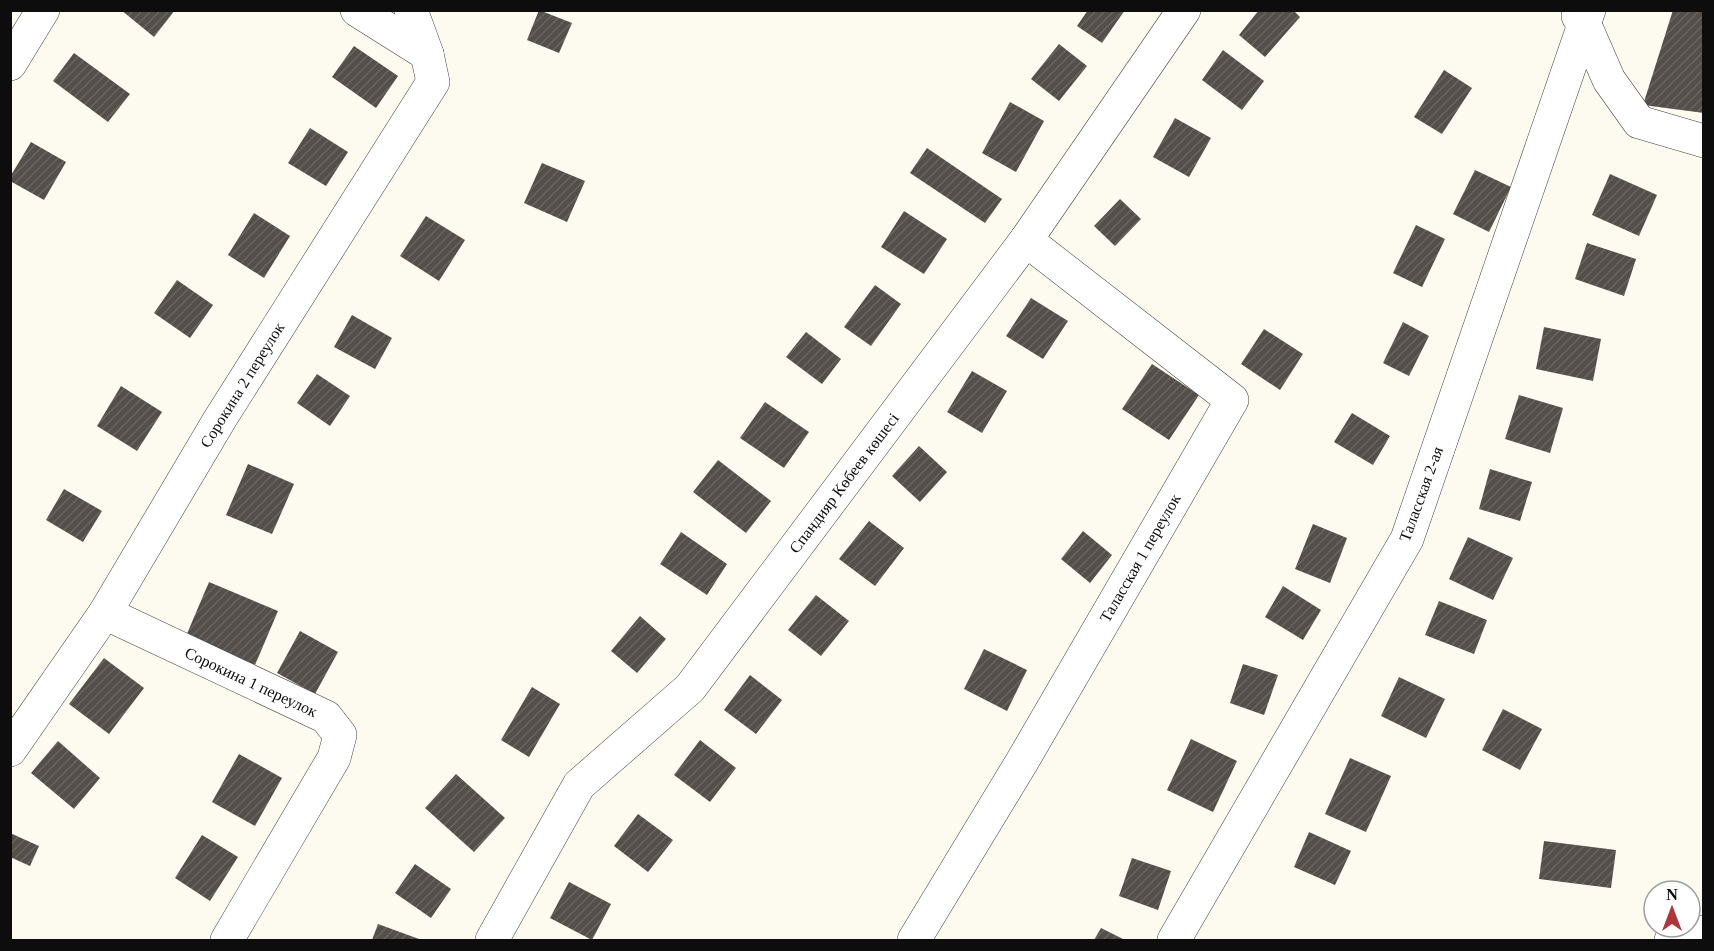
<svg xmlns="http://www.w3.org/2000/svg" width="1714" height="951" viewBox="0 0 1714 951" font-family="'Times New Roman',serif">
  <defs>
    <pattern id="building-hatch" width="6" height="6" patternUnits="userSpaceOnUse" patternTransform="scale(1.5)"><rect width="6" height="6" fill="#554f4b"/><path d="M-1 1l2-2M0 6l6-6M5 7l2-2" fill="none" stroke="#686460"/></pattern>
  </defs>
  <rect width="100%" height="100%" fill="#fdfbf0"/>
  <g fill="url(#building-hatch)">
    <path d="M 121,10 L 175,10 L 154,37 Z"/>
    <path d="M 539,10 L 572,23 L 559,53 L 527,40 Z"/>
    <path d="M 1088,10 L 1125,10 L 1102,43 L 1077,26 Z"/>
    <path d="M 1259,10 L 1293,10 L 1300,17 L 1265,57 L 1239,35 Z"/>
    <path d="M 1673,10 L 1704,10 L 1704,113 L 1643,105 Z"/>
    <path d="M 1059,44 L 1087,66 L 1059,101 L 1031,79 Z"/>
    <path d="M 354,46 L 398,76 L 376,108 L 332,77 Z"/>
    <path d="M 1223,50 L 1264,81 L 1242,110 L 1202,80 Z"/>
    <path d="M 74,53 L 130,94 L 108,122 L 53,81 Z"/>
    <path d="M 1444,70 L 1472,88 L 1442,134 L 1414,117 Z"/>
    <path d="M 1010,102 L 1044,121 L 1016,172 L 982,153 Z"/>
    <path d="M 1175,118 L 1211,138 L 1189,177 L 1153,157 Z"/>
    <path d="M 310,128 L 348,152 L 326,186 L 288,163 Z"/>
    <path d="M 31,142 L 66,162 L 44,200 L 10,181 L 10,177 Z"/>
    <path d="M 927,148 L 1002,199 L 985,223 L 910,173 Z"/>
    <path d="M 542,163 L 585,181 L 567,222 L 524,203 Z"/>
    <path d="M 1475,170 L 1511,187 L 1489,232 L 1453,214 Z"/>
    <path d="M 1610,174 L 1657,195 L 1639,236 L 1592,215 Z"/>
    <path d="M 1120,199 L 1141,219 L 1115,246 L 1094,226 Z"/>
    <path d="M 904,211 L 947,239 L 924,274 L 881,247 Z"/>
    <path d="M 254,213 L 290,236 L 264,278 L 228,255 Z"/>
    <path d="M 426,216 L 465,240 L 439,281 L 400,256 Z"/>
    <path d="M 1416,225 L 1445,239 L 1422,287 L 1393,273 Z"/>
    <path d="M 1587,243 L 1636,259 L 1624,296 L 1575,279 Z"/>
    <path d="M 177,280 L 213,305 L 190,338 L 154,313 Z"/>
    <path d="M 875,285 L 901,304 L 871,346 L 844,327 Z"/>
    <path d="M 1031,298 L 1068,321 L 1043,359 L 1006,336 Z"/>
    <path d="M 352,315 L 392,338 L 375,369 L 334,347 Z"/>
    <path d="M 1403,322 L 1429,336 L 1409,376 L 1383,363 Z"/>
    <path d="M 1544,327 L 1601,339 L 1593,381 L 1536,369 Z"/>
    <path d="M 1264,329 L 1303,354 L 1280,390 L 1241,364 Z"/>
    <path d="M 806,332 L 841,359 L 822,384 L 786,357 Z"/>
    <path d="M 1152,364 L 1199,395 L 1169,440 L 1122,409 Z"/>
    <path d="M 972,371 L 1007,391 L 982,433 L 947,412 Z"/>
    <path d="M 317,374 L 350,396 L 330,426 L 297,403 Z"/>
    <path d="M 121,386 L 162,412 L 137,451 L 97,426 Z"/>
    <path d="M 1519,395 L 1563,408 L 1550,453 L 1505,439 Z"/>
    <path d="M 765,402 L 809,432 L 784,468 L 740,438 Z"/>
    <path d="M 1352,413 L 1390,436 L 1373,465 L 1334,442 Z"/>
    <path d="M 919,446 L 947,472 L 920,502 L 892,476 Z"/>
    <path d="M 718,460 L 771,501 L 746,533 L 693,492 Z"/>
    <path d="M 248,464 L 294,484 L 272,534 L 226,515 Z"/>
    <path d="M 1490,469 L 1532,482 L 1520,521 L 1479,509 Z"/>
    <path d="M 64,489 L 102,511 L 83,542 L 46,520 Z"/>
    <path d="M 869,521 L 904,548 L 875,586 L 839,559 Z"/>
    <path d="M 1313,524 L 1347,538 L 1330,583 L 1295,569 Z"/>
    <path d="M 1083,531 L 1112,555 L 1090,583 L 1061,559 Z"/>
    <path d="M 681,532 L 727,564 L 707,595 L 660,564 Z"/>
    <path d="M 1468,537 L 1513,558 L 1493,600 L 1449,579 Z"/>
    <path d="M 209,582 L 278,611 L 255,665 L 186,636 Z"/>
    <path d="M 1283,586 L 1321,610 L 1303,640 L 1265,617 Z"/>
    <path d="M 816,595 L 849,621 L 821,656 L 788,630 Z"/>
    <path d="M 1439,601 L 1487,620 L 1474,654 L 1425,635 Z"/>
    <path d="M 640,616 L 666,639 L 637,673 L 611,651 Z"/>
    <path d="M 300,631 L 338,652 L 315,694 L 277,673 Z"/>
    <path d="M 984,649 L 1027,670 L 1007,711 L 964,689 Z"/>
    <path d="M 104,658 L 144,688 L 109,734 L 69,704 Z"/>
    <path d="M 1243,664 L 1278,675 L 1264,715 L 1230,703 Z"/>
    <path d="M 750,675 L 782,700 L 756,734 L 724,710 Z"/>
    <path d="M 1399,677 L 1445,699 L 1426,738 L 1381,716 Z"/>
    <path d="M 532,687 L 560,704 L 529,757 L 501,740 Z"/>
    <path d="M 1503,709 L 1542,729 L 1520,770 L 1482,750 Z"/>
    <path d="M 1191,739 L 1237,761 L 1213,812 L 1167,790 Z"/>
    <path d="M 700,740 L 736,768 L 710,802 L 674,775 Z"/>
    <path d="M 58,741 L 100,778 L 74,809 L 31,773 Z"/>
    <path d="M 239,754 L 282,778 L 255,826 L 212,802 Z"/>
    <path d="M 1350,758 L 1391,776 L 1366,832 L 1325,814 Z"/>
    <path d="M 456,774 L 505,818 L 474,852 L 425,808 Z"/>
    <path d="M 638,814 L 673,840 L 648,872 L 614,846 Z"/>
    <path d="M 1309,832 L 1351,851 L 1335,885 L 1294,867 Z"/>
    <path d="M 10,833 L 39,846 L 30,866 L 10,857 Z"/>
    <path d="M 202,835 L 238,857 L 210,901 L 175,878 Z"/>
    <path d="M 1544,841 L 1616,850 L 1611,888 L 1539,879 Z"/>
    <path d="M 1132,858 L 1171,871 L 1158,910 L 1119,896 Z"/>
    <path d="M 415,864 L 451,889 L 431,918 L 395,893 Z"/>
    <path d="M 569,882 L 611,904 L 592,940 L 550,918 Z"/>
    <path d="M 378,924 L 419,939 L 418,940 L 372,940 Z"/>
    <path d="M 1101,928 L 1125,940 L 1094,940 Z"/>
  </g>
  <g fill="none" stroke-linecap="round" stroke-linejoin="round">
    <defs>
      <g id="minor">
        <path d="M 357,10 L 427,54"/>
        <path d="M 1578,16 L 1585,25 L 1609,80 L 1639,122 L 1704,141"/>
        <path d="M 10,64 L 43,10"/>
        <path d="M 105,613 L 326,717 L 340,735 L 334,758 L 227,940"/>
        <path d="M 10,750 L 105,613 L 220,419 L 433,82 L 427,54 L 411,10"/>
        <path d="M 492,940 L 579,785 L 690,688 L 1026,240 L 1184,10"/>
        <path d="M 914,940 L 1023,760 L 1232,400 L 1026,240"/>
        <path d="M 1174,940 L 1407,539 L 1589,10"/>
        <path d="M 1671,940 L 1704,932"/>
      </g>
    </defs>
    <use href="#minor" stroke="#404040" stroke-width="34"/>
    <use href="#minor" stroke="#fff" stroke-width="33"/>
  </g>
  <g text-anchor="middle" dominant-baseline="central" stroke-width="6" stroke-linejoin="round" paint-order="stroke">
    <g font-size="16" fill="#0d0d0d" stroke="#fff">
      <text transform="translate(242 385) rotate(-58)">Сорокина 2 переулок</text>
      <text transform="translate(844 483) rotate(-53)">Спандияр Көбеев көшесі</text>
      <text transform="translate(1421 494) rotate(-70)">Таласская 2-ая</text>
      <text transform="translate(1140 558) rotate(-60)">Таласская 1 переулок</text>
      <text transform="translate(251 682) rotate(25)">Сорокина 1 переулок</text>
    </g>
  </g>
  <rect width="1714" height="951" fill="none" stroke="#0d0d0d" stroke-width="24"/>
  <g transform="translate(1672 909)"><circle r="28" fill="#ffffff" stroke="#9e9e9e" stroke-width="1.5"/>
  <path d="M0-4.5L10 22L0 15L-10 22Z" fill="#ac3639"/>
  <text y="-9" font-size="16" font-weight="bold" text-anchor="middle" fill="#0d0d0d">N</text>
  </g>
</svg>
